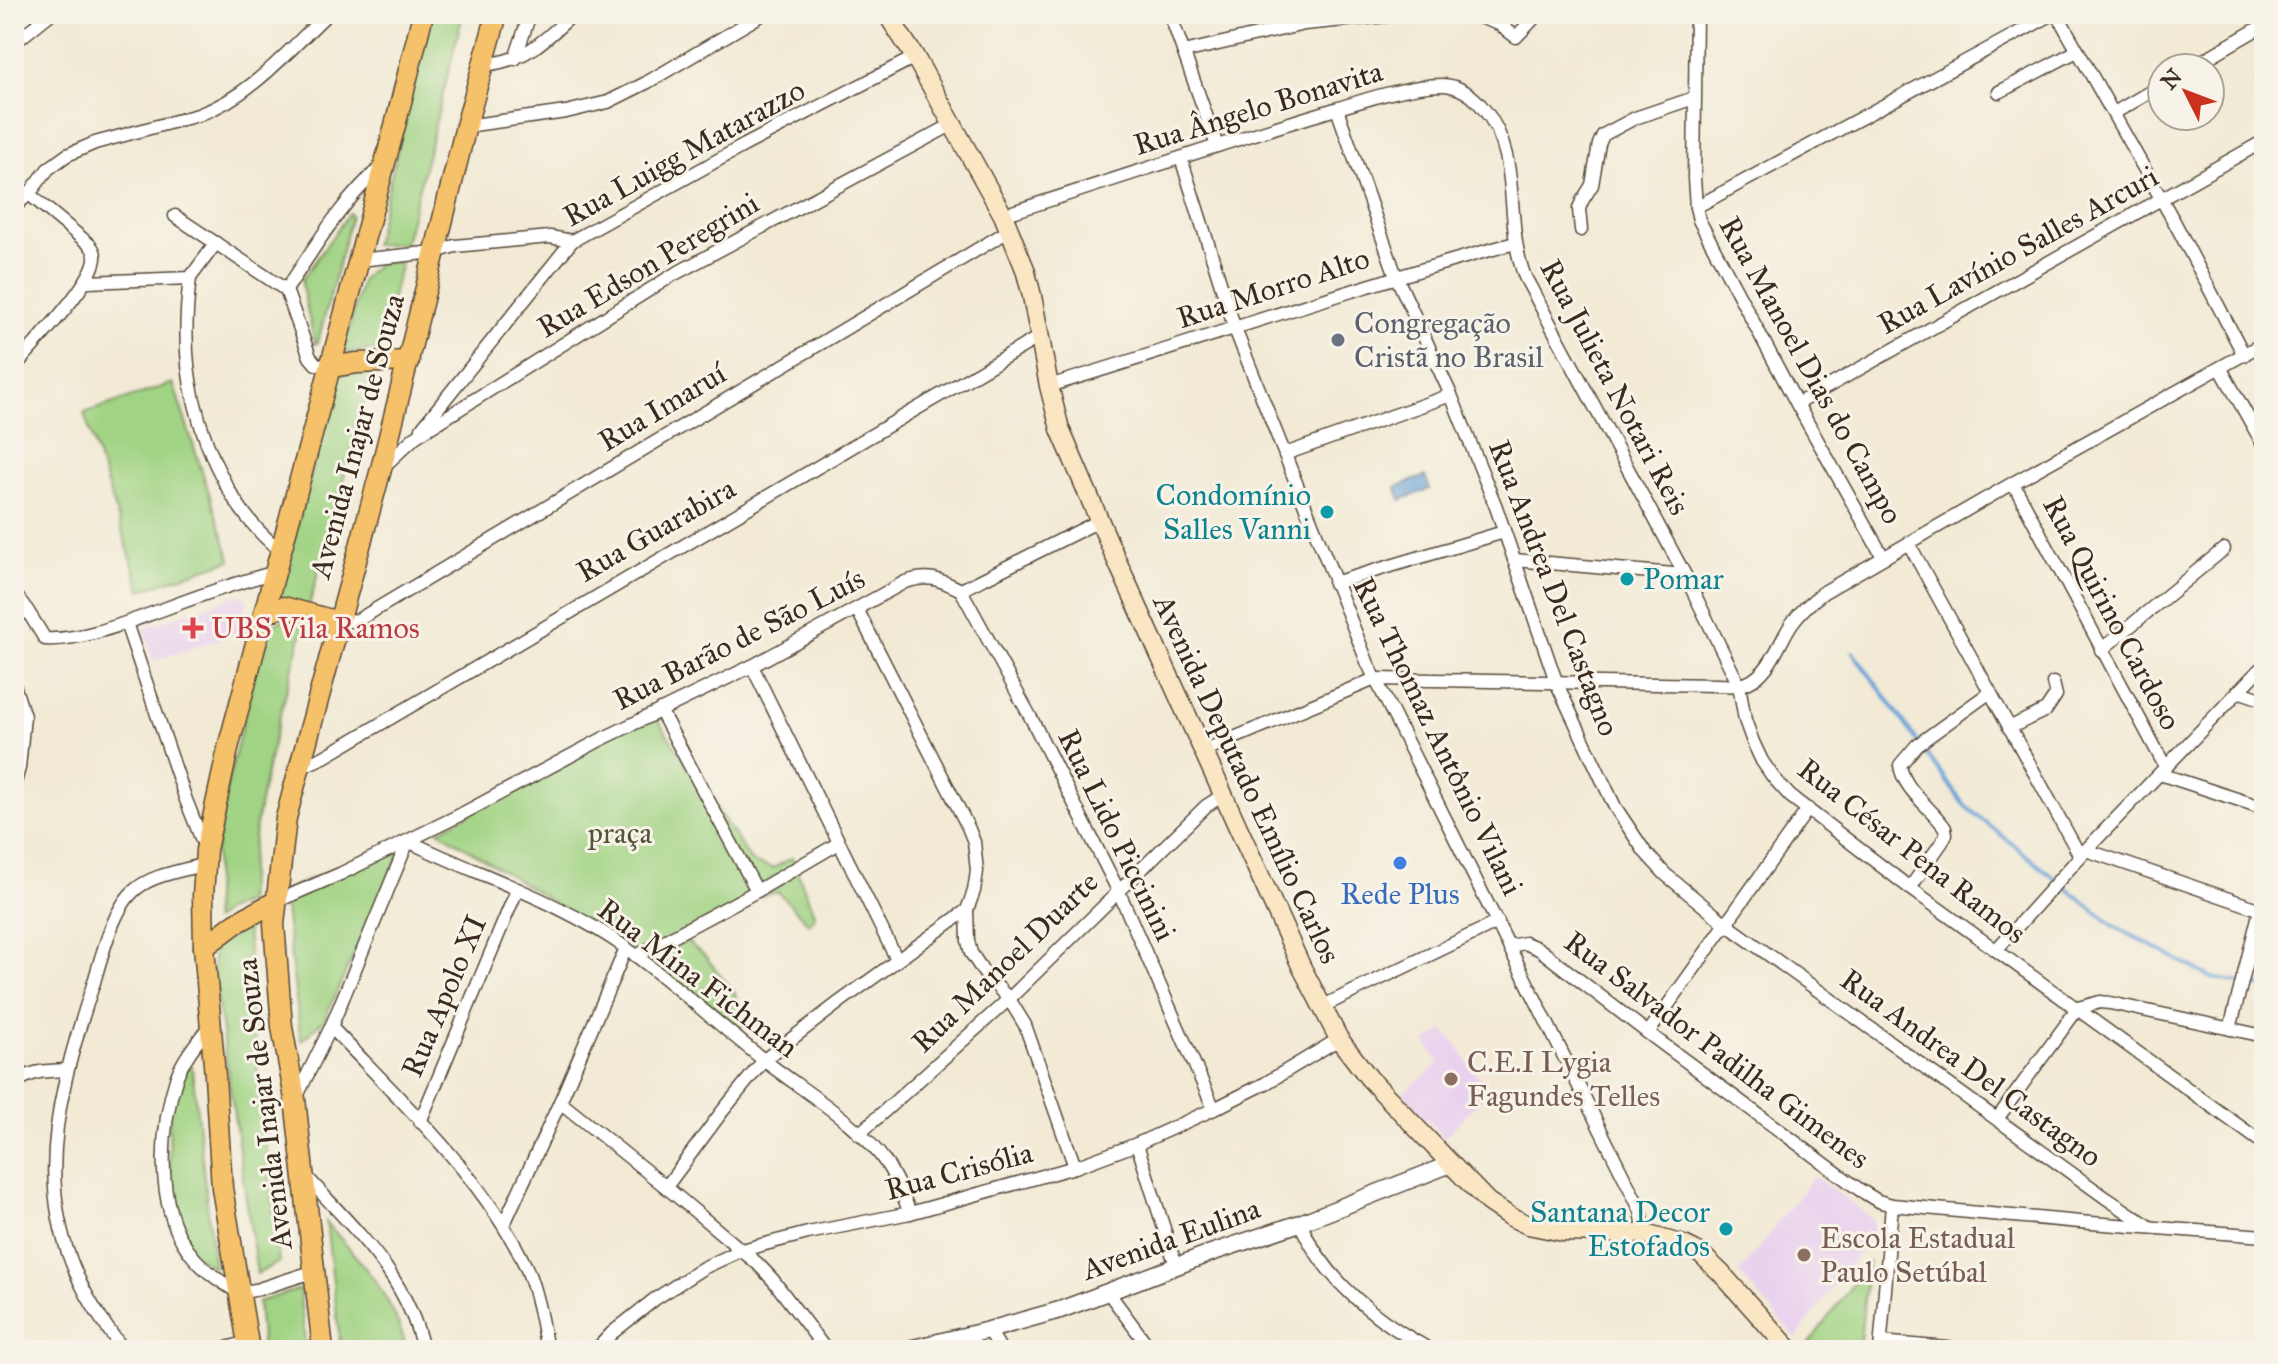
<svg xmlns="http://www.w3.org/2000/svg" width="2278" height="1364" viewBox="0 0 2278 1364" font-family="'IM FELL Great Primer',serif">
  <rect width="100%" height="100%" fill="#f7f3e8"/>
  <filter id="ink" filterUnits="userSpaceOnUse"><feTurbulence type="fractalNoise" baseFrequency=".0125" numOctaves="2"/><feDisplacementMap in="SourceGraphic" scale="16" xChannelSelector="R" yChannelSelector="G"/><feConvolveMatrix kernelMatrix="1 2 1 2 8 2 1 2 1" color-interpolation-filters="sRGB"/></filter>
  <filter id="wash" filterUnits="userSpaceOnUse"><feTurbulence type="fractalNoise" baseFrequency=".006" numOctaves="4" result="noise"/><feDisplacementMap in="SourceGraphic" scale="32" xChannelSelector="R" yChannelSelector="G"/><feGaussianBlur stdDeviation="1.8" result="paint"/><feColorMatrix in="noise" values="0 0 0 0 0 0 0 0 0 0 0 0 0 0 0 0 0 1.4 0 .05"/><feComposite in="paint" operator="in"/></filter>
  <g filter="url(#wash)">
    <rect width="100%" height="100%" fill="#f2ead5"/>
    <g fill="#e9d2ee">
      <path d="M 238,595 L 243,595 L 247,600 L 239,632 L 154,661 L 145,634 L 144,629 L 146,627 Z"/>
      <path d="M 1444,1030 L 1460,1049 L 1471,1068 L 1490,1089 L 1444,1138 L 1403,1093 L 1440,1063 L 1425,1042 Z"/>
      <path d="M 1814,1176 L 1872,1218 L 1875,1232 L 1874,1237 L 1871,1235 L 1869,1237 L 1796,1338 L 1739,1273 Z"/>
    </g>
    <g fill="#a0d383" stroke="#6e7e50" stroke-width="2">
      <path d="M 431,14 L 463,14 L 405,243 L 374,245 Z"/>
      <path d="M 349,213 L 351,216 L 318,342 L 315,344 L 303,291 L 302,280 Z"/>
      <path d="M 401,262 L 379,349 L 343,353 L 362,279 L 379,263 Z"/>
      <path d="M 337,374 L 372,374 L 309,606 L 278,600 Z"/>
      <path d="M 173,383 L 231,560 L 141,590 L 84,413 Z"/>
      <path d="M 286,619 L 304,626 C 279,717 253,807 247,902 L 226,911 L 213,921 L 216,849 L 223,803 L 266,627 Z"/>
      <path d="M 651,710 L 752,862 L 773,868 L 792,858 L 815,916 L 809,924 L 778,892 L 753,897 L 681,937 L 705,956 L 735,993 L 744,1023 L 740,1035 L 641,957 L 439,831 Z"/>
      <path d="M 407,837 L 324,1020 L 301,1041 L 283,891 Z"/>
      <path d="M 247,921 L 251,1009 L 279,1262 L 257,1274 L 213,969 L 213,948 Z"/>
      <path d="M 191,1058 L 214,1267 L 192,1254 L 170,1206 L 169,1101 Z"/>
      <path d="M 326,1222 C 362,1263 393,1295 407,1350 L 341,1350 Z"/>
      <path d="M 1868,1263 L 1859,1350 L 1810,1350 L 1808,1345 Z"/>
      <path d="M 299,1289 L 306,1350 L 262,1350 L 258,1302 Z"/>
    </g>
    <path fill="#69a3d8" stroke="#52667b" stroke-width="2" d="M 1425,476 L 1430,489 L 1401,500 L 1396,487 Z"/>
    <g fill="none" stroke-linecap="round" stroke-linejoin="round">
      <path stroke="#69a3d8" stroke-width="4" d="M 1853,652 L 1964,805 L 2114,926 L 2212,978 L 2264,987"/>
    </g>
  </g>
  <g filter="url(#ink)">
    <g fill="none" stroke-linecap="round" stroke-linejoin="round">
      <defs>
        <g id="minor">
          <path d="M 1170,14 L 1217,146"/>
          <path d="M 1696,14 L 1694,178 L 1696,207 L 1699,220 L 1797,404 L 1883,557"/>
          <path d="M 2057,14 L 2176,225 L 2244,355"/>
          <path d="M 14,43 L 50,14"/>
          <path d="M 1184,52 L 1304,24 L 1396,15 L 1449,15 L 1479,17 L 1499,24 L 1516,37 L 1538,14"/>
          <path d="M 515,59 L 530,14"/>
          <path d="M 484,65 C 526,60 543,42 573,14"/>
          <path d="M 2190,68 L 2264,25"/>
          <path d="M 1999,92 L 2077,51"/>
          <path d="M 1337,109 L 1396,276 L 1451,395 L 1496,507 L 1557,684 L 1615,807 L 1645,852 L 1665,874 L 1726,924 L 2106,1198 L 2150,1227"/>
          <path d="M 2114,113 L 2162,85"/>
          <path d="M 466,126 L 566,112 L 608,102 L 646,83 L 763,14"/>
          <path d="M 1181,158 L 1235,329 L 1368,664 L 1641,1211 L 1645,1234"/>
          <path d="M 14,207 L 29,194 L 48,169 L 67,155 L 95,143 L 198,115 C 250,97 288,51 327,14"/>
          <path d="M 1696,207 L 2053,14"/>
          <path d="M 1003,215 C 1104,183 1205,149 1306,118 C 1344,107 1404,85 1442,85 C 1458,85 1473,95 1483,108 C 1524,156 1503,222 1525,277 L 1685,575 L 1739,685 L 1745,720 L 1753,742 L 1762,761 L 1773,777 L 1790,796 L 1910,888 L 2264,1144"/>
          <path d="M 175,216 L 286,290 L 310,357 L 316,364 L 330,367"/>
          <path d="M 1581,230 L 1579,209 L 1582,201 L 1592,185 L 1599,144 L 1603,135 L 1635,118 L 1694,98"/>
          <path d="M 359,260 L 435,252 L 455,246 L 550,237 L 572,241"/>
          <path d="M 190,278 C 185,318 184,360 194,400 C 207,456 235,516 281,551"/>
          <path d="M 87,282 L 190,278 L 216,243"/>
          <path d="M 286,290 C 315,247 341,202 381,167"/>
          <path d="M 14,368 C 31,347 97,280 95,256 C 95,251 93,249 90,245 L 29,194"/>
          <path d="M 2221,369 L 2264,446"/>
          <path d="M 1049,386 C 1204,339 1358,286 1515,243"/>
          <path d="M 1797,404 L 2264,141"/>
          <path d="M 422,428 L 572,241 L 745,145 L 915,57"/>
          <path d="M 1285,454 L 1451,395"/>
          <path d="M 384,466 L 415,437 L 673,275 L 953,124"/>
          <path d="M 2013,483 L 2166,768"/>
          <path d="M 1909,544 L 2080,856"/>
          <path d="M 1514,560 L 1685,575"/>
          <path d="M 1334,583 L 1504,532"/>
          <path d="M 961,590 L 1031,718 L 1118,890 L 1214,1109"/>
          <path d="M 14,593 L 27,610 L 45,639 C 83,641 128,622 164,609 C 201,595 238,582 276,572"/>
          <path d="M 857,609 L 968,827 L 974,842 L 977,871 L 974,891 L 967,910 L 968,941 L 971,953 L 985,974 L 1009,999 L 1025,1025 L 1075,1167"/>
          <path d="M 339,622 L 358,620 L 1010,230"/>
          <path d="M 126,623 L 186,800 L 205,848"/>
          <path d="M 2101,650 L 2224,549"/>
          <path d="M 752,666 L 897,960"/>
          <path d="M 14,685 L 24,716 L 19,768 L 14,786"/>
          <path d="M 2238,691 L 2264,700"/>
          <path d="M 660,710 L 757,891"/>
          <path d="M 2009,728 L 2046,710 L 2056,695 L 2053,683"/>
          <path d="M 1203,751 L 1375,679 L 1716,685 C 1726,685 1737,687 1747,683 C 1771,673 1779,642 1792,623 C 1801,610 1812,601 1824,592 L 2013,483 L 2264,343"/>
          <path d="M 299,768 L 324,757 L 1039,337"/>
          <path d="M 2160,774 L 2264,808"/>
          <path d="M 408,841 C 480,876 561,901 626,948 C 674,984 718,1024 765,1061 C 802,1090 860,1124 886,1163 C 897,1179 903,1196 910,1213"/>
          <path d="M 2086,850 L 2264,911"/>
          <path d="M 1910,888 L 1942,842 L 1946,834 L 1945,828 C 1932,808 1903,790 1900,765 L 1917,745 L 1989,693"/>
          <path d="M 275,902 L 340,874 L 456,817 L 602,739 L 752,666 L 905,582 C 929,574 939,579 961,590 L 1099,521"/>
          <path d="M 1509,946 L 1525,943 L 1539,949 L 1648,1033 L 1860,1190 L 1878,1201 L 1892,1205 L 2091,1223 L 2264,1236"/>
          <path d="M 1996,950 L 2086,850 L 2264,665"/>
          <path d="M 636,956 L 757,891 L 839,843"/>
          <path d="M 1321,1007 L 1498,922"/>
          <path d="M 211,1024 C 199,1040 184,1057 177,1076 C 160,1127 155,1205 188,1250 C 201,1269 220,1282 240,1293 L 259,1289 L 315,1271"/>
          <path d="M 331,1027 C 399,1099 484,1177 526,1267 C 537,1293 542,1323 547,1350"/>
          <path d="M 2230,1029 L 2260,910"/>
          <path d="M 1648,1033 L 1808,809"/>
          <path d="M 14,1085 C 29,1070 47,1071 67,1070"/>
          <path d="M 297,1096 L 331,1027 L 408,841"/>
          <path d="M 560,1102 L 666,1187 L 758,1264 L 773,1280 L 826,1350"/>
          <path d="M 1997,1119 L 2078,1008 L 2100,1002 L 2110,1003 L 2264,1036"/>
          <path d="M 420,1122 L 517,890"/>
          <path d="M 859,1134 L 1009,999 L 1206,806 L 1223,795"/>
          <path d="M 1137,1144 L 1176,1266"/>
          <path d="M 306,1176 C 355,1231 407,1275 423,1350"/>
          <path d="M 666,1187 L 721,1113 L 764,1060 L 841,1001 L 967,910"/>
          <path d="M 1300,1223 C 1325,1281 1377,1321 1431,1350"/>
          <path d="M 504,1224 L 560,1102 L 626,948"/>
          <path d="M 1108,1292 L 1151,1350"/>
          <path d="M 989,1330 L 1001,1350"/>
          <path d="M 1881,1342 L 1968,1350"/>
          <path d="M 124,1350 C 24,1227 48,1121 94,982 C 102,955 114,906 136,889 C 154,874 183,871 205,864"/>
          <path d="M 220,1350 L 248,1342"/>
          <path d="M 596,1350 L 612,1333 L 655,1299 L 703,1268 L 742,1250 L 808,1233 L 910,1213 L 1075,1167 L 1137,1144 L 1214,1109 L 1266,1083 L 1339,1039"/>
          <path d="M 1880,1350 L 1892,1205"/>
        </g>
        <path id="tertiary" d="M 905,1350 L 989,1330 L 1060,1310 L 1208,1254 L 1300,1223 L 1451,1164"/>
        <path id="secondary" d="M 887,14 L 915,57 L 1003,215 L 1025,269 L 1032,296 L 1049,386 L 1060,429 L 1116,559 L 1302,968 L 1339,1039 L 1369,1078 L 1451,1164 L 1488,1202 L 1509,1216 L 1528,1225 L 1563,1232 L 1645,1234 L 1684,1245 L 1700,1253 L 1721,1273 L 1790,1350"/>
        <g id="primary">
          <path d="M 330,367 L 357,363 L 409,361"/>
          <path d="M 265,613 L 283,607 L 339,622"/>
          <path d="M 204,947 L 236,923 L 275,902"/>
          <path d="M 249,1350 L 222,1188 L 215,1076 L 204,947 L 203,896 L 206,850 L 229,744 L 397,118 L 423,14"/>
          <path d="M 323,1350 L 295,1099 L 282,1027 L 274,924 L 286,818 L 294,788 L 381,469 L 466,126 L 497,14"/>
        </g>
      </defs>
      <use href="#minor" stroke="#564739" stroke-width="15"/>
      <use href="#tertiary" stroke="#564739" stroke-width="19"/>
      <use href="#secondary" stroke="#564739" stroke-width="21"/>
      <use href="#primary" stroke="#564739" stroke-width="23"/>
      <use href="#minor" stroke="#fff" stroke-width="12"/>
      <use href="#tertiary" stroke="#fff" stroke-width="16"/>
      <use href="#secondary" stroke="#fbe6c4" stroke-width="18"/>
      <use href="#primary" stroke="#f5c16b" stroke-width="20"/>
    </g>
  </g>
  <circle fill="#6b7280" stroke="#f7f3e8" stroke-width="3" cx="1338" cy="340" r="8"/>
  <g fill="#0f9aa8" stroke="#f7f3e8" stroke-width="3">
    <circle cx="1327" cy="512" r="8"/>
    <circle cx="1627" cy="579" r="8"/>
    <circle cx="1726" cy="1229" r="8"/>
  </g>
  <path fill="#e0444e" stroke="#f7f3e8" stroke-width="3" d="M189 616h8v8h8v8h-8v8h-8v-8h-8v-8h8z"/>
  <circle fill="#3f7fe0" stroke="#f7f3e8" stroke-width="3" cx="1400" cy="863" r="8"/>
  <g fill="#8d6e63" stroke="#f7f3e8" stroke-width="3">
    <circle cx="1451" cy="1079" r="8"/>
    <circle cx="1804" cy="1255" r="8"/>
  </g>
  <g text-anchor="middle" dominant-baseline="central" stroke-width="6" stroke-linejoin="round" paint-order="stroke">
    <g font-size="30" fill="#3b2a1e" stroke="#f7f3e8">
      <text transform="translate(1258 108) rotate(-17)">Rua Ângelo Bonavita</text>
      <text transform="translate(684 153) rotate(-29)">Rua Luigg Matarazzo</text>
      <text transform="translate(2018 250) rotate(-29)">Rua Lavínio Salles Arcuri</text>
      <text transform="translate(648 265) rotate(-31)">Rua Edson Peregrini</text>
      <text transform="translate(1273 288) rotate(-18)">Rua Morro Alto</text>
      <text transform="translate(1811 370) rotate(61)">Rua Manoel Dias do Campo</text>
      <text transform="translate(1615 387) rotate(62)">Rua Julieta Notari Reis</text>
      <text transform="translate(662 407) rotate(-31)">Rua Imaruí</text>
      <text transform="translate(357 436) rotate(-75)">Avenida Inajar de Souza</text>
      <text transform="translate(656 530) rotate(-30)">Rua Guarabira</text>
      <text transform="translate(1554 588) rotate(69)">Rua Andrea Del Castagno</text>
      <text transform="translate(2112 613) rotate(62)">Rua Quirino Cardoso</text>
      <text transform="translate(739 639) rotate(-27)">Rua Barão de São Luís</text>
      <text transform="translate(1438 736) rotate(64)">Rua Thomaz Antônio Vilani</text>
      <text transform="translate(1247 779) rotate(65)">Avenida Deputado Emílio Carlos</text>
      <text transform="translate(1117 835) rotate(64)">Rua Lido Piccinini</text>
      <text transform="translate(1912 851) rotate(38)">Rua César Pena Ramos</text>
      <text transform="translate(1005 962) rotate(-44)">Rua Manoel Duarte</text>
      <text transform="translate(698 978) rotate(37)">Rua Mina Fichman</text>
      <text transform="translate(444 996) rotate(-67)">Rua Apolo XI</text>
      <text transform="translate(1717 1050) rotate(37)">Rua Salvador Padilha Gimenes</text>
      <text transform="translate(1971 1068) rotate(36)">Rua Andrea Del Castagno</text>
      <text transform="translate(264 1104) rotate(-97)">Avenida Inajar de Souza</text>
      <text transform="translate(959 1171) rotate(-15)">Rua Crisólia</text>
      <text transform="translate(1171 1239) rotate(-20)">Avenida Eulina</text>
    </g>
    <g font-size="30" fill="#5b616d" stroke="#f7f3e8" text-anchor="start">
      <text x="1354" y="323">Congregação<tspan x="1354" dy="34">Cristã no Brasil</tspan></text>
    </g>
    <g font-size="30" fill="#0d838f" stroke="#f7f3e8" text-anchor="end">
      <text x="1311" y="495">Condomínio<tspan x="1311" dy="34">Salles Vanni</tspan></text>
      <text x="1643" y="579" text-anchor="start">Pomar</text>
      <text x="1710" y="1212">Santana Decor<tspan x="1710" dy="34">Estofados</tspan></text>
    </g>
    <g font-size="30" fill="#be3a42" stroke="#f7f3e8" text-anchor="start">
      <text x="211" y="628">UBS Vila Ramos</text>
    </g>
    <g font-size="30" fill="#545437" stroke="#f7f3e8">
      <text x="620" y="833">praça</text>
    </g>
    <g font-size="30" fill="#366cbe" stroke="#f7f3e8">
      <text x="1400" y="894">Rede Plus</text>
    </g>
    <g font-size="30" fill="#785e54" stroke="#f7f3e8" text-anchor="start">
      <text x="1467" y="1062">C.E.I Lygia<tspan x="1467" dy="34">Fagundes Telles</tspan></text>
      <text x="1820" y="1238">Escola Estadual<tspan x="1820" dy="34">Paulo Setúbal</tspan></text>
    </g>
  </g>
  <rect width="2278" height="1364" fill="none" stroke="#f7f3e8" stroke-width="48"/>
  <g transform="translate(2186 92) rotate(312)"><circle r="38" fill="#f7f3e8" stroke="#aca397" stroke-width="2"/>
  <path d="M0-6L14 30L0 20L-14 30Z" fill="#c8321e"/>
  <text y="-12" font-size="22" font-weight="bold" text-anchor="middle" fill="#3b2a1e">N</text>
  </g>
</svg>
